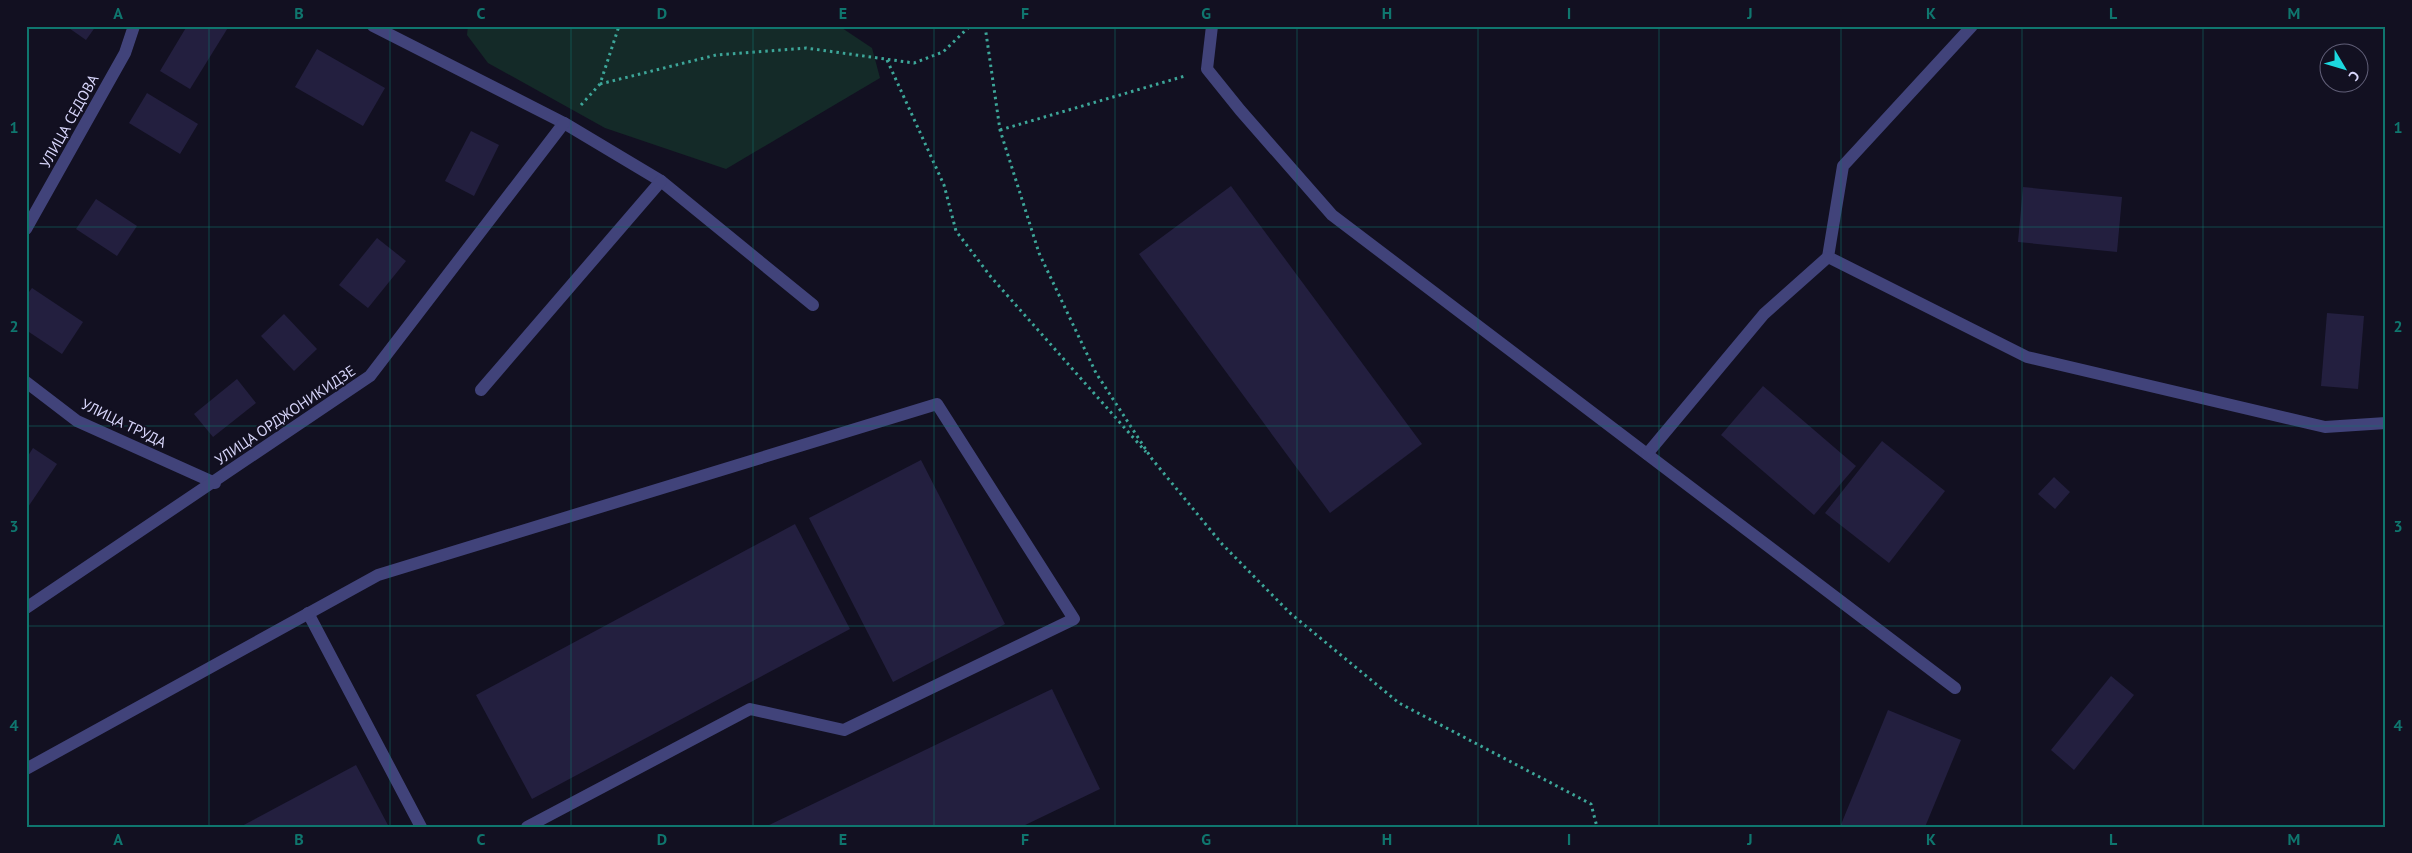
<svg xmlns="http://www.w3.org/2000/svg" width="2412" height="853" viewBox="0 0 2412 853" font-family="'PT Sans',sans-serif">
  <rect width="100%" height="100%" fill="#121021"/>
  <path fill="#142a28" d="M 468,26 L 839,26 L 872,48 L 880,78 L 726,169 L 605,128 L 488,63 L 467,35 Z"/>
  <g fill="#231f3f">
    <path d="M 66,26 L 96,26 L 86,40 Z"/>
    <path d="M 187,26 L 229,26 L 190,89 L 160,71 Z"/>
    <path d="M 317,49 L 385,88 L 363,126 L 295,87 Z"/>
    <path d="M 147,93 L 198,124 L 180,154 L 129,123 Z"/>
    <path d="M 471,131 L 499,145 L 474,196 L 445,181 Z"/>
    <path d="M 1231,186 L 1422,444 L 1330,513 L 1139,254 Z"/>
    <path d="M 2023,187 L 2122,197 L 2117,252 L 2018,242 Z"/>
    <path d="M 96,199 L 137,226 L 117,256 L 76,229 Z"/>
    <path d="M 377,238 L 406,261 L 368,308 L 339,285 Z"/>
    <path d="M 32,288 L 83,322 L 62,354 L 26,330 L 26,296 Z"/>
    <path d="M 2327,313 L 2364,316 L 2358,389 L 2321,386 Z"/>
    <path d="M 284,314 L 317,349 L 294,371 L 261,336 Z"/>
    <path d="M 237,379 L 256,403 L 213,437 L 194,414 Z"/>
    <path d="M 1763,386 L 1856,466 L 1814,515 L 1721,435 Z"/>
    <path d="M 1882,441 L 1945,491 L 1889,563 L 1825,513 Z"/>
    <path d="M 33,448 L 57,464 L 26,510 L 26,459 Z"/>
    <path d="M 921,460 L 1005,624 L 893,682 L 809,518 Z"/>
    <path d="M 2054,477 L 2070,492 L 2055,509 L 2038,494 Z"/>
    <path d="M 795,524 L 850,629 L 532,799 L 476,695 Z"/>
    <path d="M 2111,676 L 2134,695 L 2074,770 L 2051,750 Z"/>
    <path d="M 1052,689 L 1100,789 L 1021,827 L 765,827 Z"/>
    <path d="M 1888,710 L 1961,740 L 1925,827 L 1840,827 Z"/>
    <path d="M 356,765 L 389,827 L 240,827 Z"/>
  </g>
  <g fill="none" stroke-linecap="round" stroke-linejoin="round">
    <g stroke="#3da699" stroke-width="3" stroke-dasharray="2.5 4" stroke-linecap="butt">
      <path d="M 985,26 L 1000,130 L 1039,253 L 1096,373 L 1152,459 L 1222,544 L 1290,613 L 1399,703 L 1591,804 L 1597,827"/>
      <path d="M 887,60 L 944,185 L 956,231 L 991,277 L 1146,452"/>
      <path d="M 600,84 L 716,55 L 806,48 L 914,63 L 943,52 L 970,26"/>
      <path d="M 581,105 L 600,84 L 619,26"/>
      <path d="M 1000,130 L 1185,76"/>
    </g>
    <g stroke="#41437a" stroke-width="12">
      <path d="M 373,26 L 564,123 L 661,181 L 813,305"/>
      <path d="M 1212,26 L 1207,69 L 1240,110 L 1332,215 L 1955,688"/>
      <path d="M 1972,26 L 1843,166 L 1828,257 L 2027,357 L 2325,427 L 2386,423"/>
      <path d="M 26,229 L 125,53 L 134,26"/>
      <path d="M 26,382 L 77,421 L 215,483"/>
      <path d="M 481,390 L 661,181"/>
      <path d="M 1647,454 L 1764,314 L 1828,257"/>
      <path d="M 26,608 L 370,376 L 564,123"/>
      <path d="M 308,613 L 421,827"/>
      <path d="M 26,769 L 378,575 L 937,404 L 1074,619 L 844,730 L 750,709 L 527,827"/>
    </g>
  </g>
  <path fill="none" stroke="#0f766e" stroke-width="1" stroke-opacity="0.55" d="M 209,26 L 209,827M 390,26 L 390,827M 571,26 L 571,827M 753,26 L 753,827M 934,26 L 934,827M 1115,26 L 1115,827M 1297,26 L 1297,827M 1478,26 L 1478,827M 1659,26 L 1659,827M 1841,26 L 1841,827M 2022,26 L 2022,827M 2203,26 L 2203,827M 26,227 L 2386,227M 26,426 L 2386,426M 26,626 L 2386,626"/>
  <g text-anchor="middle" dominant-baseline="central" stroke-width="4" stroke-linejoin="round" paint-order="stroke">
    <g font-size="15" fill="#d7d5fa" stroke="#121021">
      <text transform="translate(69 121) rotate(-61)">УЛИЦА СЕДОВА</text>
      <text transform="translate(285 415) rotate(-34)">УЛИЦА ОРДЖОНИКИДЗЕ</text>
      <text transform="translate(124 423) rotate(26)">УЛИЦА ТРУДА</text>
    </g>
  </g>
  <rect width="2412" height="853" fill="none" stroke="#121021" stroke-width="55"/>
  <g transform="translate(2344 68) rotate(128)"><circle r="24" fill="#121021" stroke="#615f78"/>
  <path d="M0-4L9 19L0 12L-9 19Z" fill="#1cd8df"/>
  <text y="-8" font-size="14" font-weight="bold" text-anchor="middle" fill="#d7d5fa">С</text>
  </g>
  <rect x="28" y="28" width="2356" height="798" fill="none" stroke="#0f766e" stroke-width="2"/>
  <g font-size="16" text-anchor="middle" font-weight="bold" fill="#0f766e">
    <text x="118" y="19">A</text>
    <text x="299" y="19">B</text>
    <text x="481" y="19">C</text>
    <text x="662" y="19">D</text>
    <text x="843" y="19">E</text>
    <text x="1025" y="19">F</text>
    <text x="1206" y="19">G</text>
    <text x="1387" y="19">H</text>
    <text x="1569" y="19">I</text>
    <text x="1750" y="19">J</text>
    <text x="1931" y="19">K</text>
    <text x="2113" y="19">L</text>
    <text x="2294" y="19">M</text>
    <text x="14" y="133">1</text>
    <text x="2398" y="133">1</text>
    <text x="14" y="332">2</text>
    <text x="2398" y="332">2</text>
    <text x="14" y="532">3</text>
    <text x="2398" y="532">3</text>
    <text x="14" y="731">4</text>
    <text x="2398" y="731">4</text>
    <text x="118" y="845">A</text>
    <text x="299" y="845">B</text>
    <text x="481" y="845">C</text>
    <text x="662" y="845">D</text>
    <text x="843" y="845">E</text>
    <text x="1025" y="845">F</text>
    <text x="1206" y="845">G</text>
    <text x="1387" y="845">H</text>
    <text x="1569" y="845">I</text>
    <text x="1750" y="845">J</text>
    <text x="1931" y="845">K</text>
    <text x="2113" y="845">L</text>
    <text x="2294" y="845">M</text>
  </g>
</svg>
